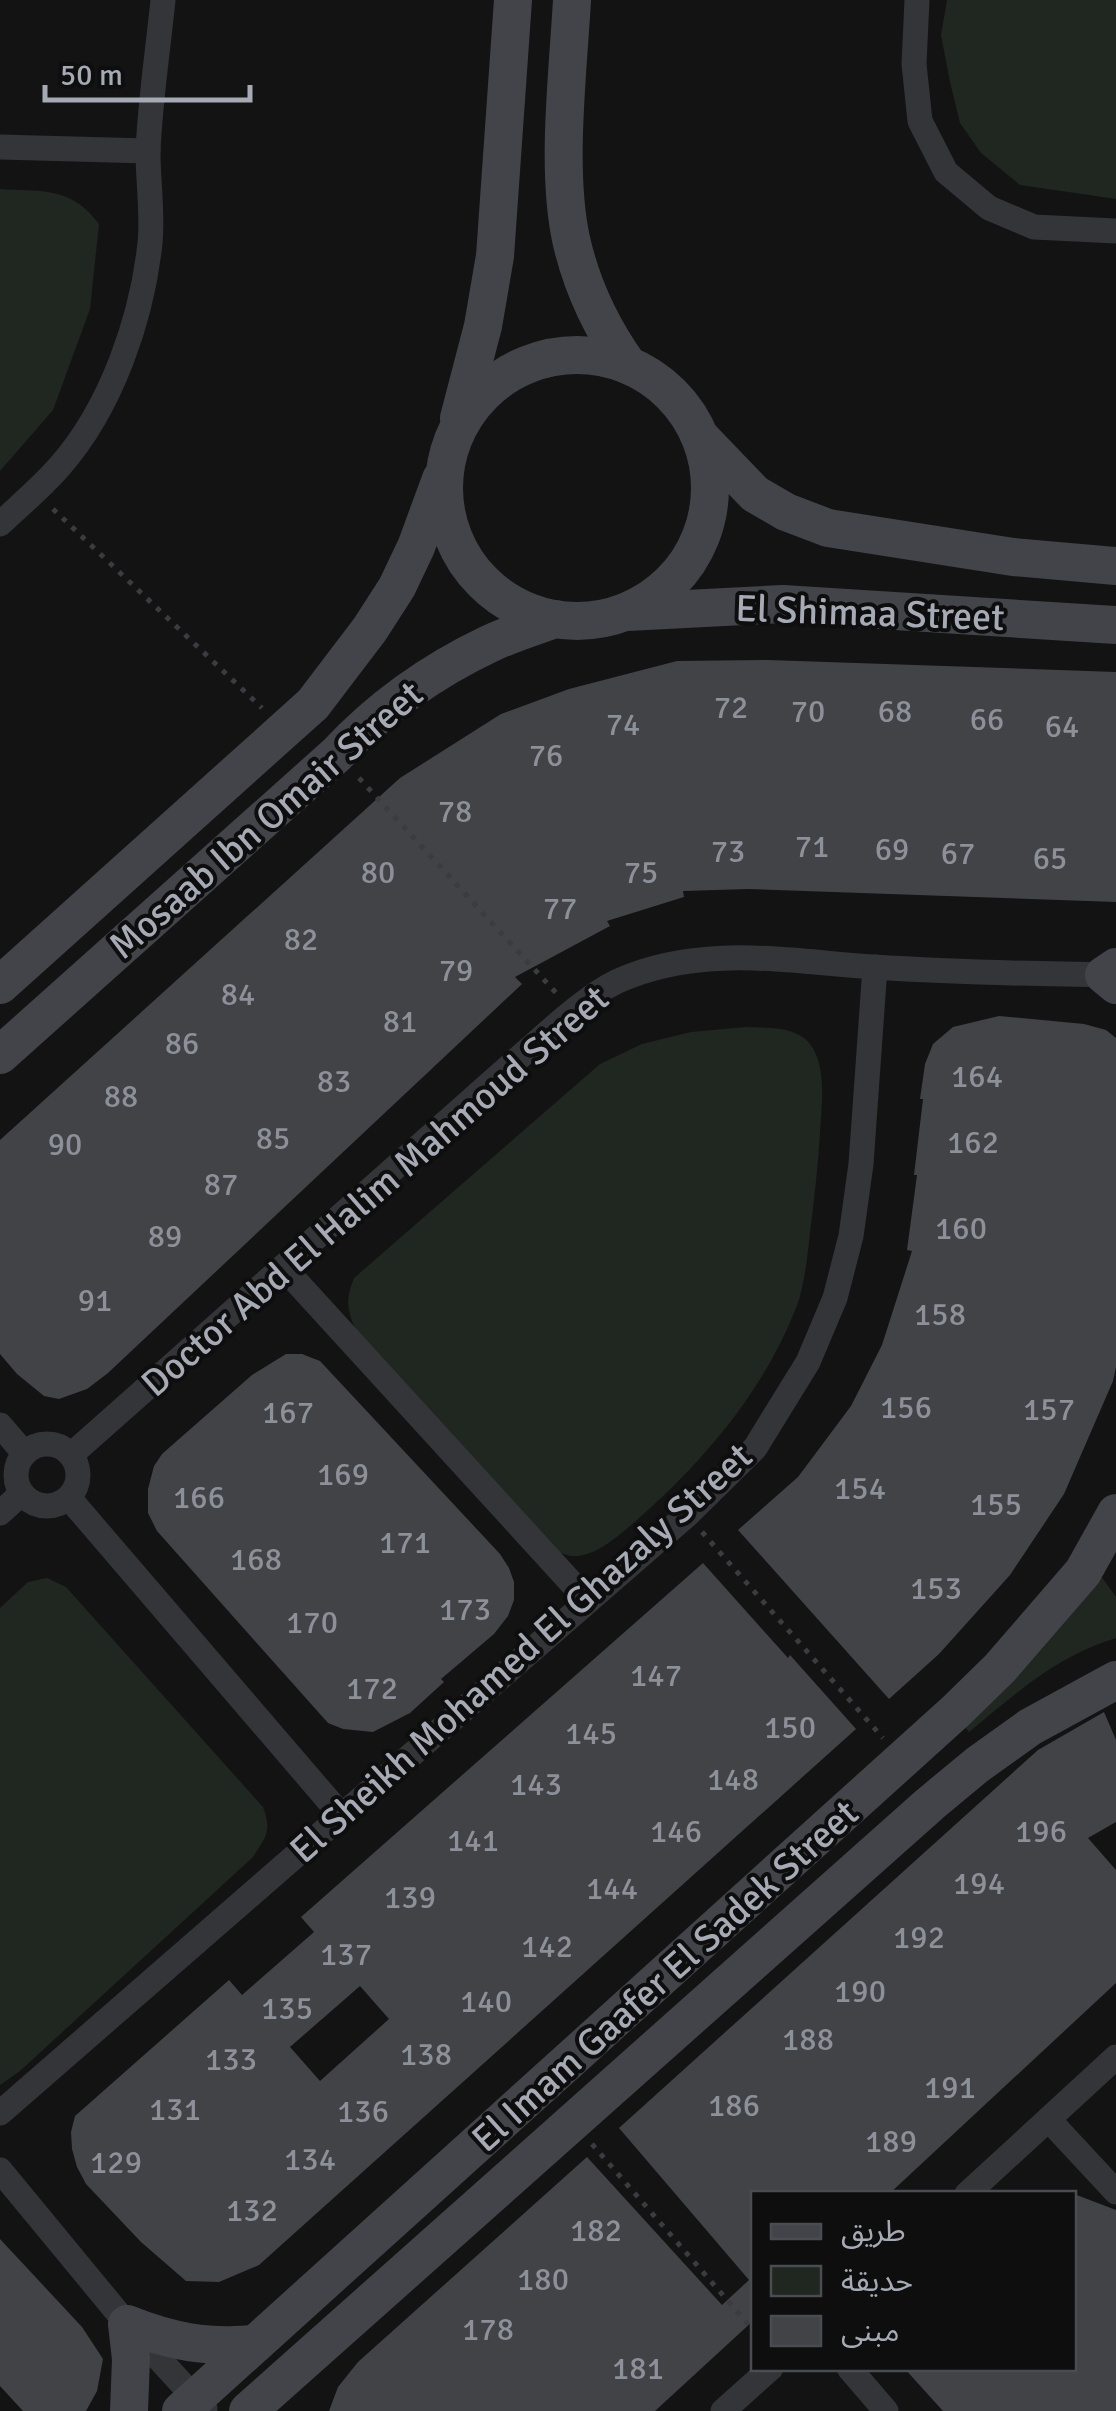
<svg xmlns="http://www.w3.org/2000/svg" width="1116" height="2411" viewBox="0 0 1116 2411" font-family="Signika,'Noto Sans Arabic',sans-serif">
  <rect width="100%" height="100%" fill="#131314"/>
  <g fill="#1f2720">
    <path d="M 947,0 L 1116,0 L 1116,199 L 1020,185 L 981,153 L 960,123 L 950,82 L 941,35 Z"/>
    <path d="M 0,189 C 43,192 71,186 99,224 L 90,309 L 53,410 L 0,471 Z"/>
    <path d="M 746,1027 C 767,1028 796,1026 810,1044 C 828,1068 821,1107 820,1134 C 818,1167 814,1200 810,1233 C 807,1258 805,1285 796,1308 C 763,1392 704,1461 637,1520 C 620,1534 596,1558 571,1556 C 565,1555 556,1551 550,1548 L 356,1331 C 347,1309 345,1301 354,1278 L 600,1064 L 642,1044 L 691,1032 Z"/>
    <path d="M 1101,1576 L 1116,1597 L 1116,1638 C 1055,1657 1018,1692 969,1732 L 961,1723 Z"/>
    <path d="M 47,1578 L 66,1587 L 263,1807 C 272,1831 266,1837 253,1857 L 20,2071 L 0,2085 L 0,1608 L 28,1582 Z"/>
  </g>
  <g fill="#424347" fill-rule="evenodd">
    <path d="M 768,660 L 1116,672 L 1116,902 L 749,889 L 683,891 L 684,897 L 607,921 L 610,926 L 515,977 L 522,984 L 108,1373 L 87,1389 L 59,1399 L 44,1396 L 17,1374 L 0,1354 L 0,1140 L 400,778 L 501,714 L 569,689 L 677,661 Z"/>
    <path d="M 999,1016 L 1084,1024 L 1106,1030 L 1116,1038 L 1116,1367 L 1113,1381 L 1064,1494 L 1010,1575 L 939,1654 L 889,1699 L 738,1530 L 798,1477 L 851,1406 L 882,1345 L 912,1251 L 907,1250 L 917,1175 L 914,1175 L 923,1099 L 920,1099 L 925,1064 L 933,1044 L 953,1027 Z"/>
    <path d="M 286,1354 L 302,1354 L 320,1361 L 500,1554 L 509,1568 L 514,1582 L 514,1600 L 508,1616 L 494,1634 L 441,1679 L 444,1682 L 410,1713 L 373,1732 L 343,1729 L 328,1723 L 157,1531 L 148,1513 L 148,1489 L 154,1466 L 162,1454 L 252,1375 Z"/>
    <path d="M 703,1563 L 788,1658 L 790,1655 L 856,1729 L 259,2265 L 219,2282 L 186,2281 L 141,2242 L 86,2184 L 77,2167 L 72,2149 L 71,2132 L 75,2116 L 229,1980 L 242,1995 L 314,1932 L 301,1917 ZM 360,1986 L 389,2019 L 320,2081 L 290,2047 Z"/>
    <path d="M 1104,1712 L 1116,1740 L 1116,1822 L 1088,1838 L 1116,1870 L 1116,1983 L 889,2194 L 754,2194 L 754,2320 L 655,2411 L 329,2411 L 338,2387 L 358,2362 L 587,2157 L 722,2305 L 749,2280 L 619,2128 L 1038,1750 Z"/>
    <path d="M 1074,2194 L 1116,2210 L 1116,2411 L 943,2411 L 904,2368 L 1074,2368 Z"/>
    <path d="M 0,2239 L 82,2327 L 103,2359 L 97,2391 L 86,2411 L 23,2411 L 0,2386 Z"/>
  </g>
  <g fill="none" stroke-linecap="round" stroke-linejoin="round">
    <g stroke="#3a3c40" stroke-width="5" stroke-dasharray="5 8" stroke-linecap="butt">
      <path d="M 53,509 L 262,708"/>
      <path d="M 359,778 L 558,995"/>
      <path d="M 702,1532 L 883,1738"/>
      <path d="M 592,2144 L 754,2331"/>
    </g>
    <g stroke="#343539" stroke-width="25">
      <path d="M 917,0 L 914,64 L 920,121 L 946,172 L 989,208 L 1034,227 L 1116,231"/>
      <path d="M 0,147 L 148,151"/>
      <path d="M 0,524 C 20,505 42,487 60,466 C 111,408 142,319 150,243 C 153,213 148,182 148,152 C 150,101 158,50 163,0"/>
      <path d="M 283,1267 L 588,1601"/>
      <path d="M 0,1425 L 24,1453"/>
      <circle cx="47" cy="1475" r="31"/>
      <path d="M 71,1455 L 522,1055 C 549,1032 586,996 618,981 C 700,944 787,961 873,967 C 953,972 1035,974 1116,975"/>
      <path d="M 69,1498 L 341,1815"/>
      <path d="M 0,1513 L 21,1494"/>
      <path d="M 0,2113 L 687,1515 L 755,1448 L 808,1362 L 835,1298 L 851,1236 L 861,1164 L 875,967"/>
      <path d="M 1049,2120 L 1116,2192"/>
      <path d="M 0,2170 L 127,2324 L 205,2409"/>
      <path d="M 967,2194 L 1116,2057"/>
      <path d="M 849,2368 L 886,2411"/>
      <path d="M 723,2411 L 771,2368"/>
    </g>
    <g stroke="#424449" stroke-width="38">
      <path d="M 572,0 C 568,72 556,169 571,239 C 581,284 601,327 628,365"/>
      <circle cx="577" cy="488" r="133"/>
      <path d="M 459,418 L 483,326 L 495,256 L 513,0"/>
      <path d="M 702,439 L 755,494 L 786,512 L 828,528 L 1013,557 L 1116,566"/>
      <path d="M 627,612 L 783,604 L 1116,625"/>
      <path d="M 1116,967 L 1104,975 L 1116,985"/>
      <path d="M 0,985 L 313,704 L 370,629 L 397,587 L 416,547 L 441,479"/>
      <path d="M 0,1055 L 337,754 C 380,708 432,671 489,644 C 510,634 533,627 555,619"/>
      <path d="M 129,2411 L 131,2359 L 127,2324 C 172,2342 206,2348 255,2344"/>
      <path d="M 181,2411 L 956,1711 L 1000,1668 L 1083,1572 L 1116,1513"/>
      <path d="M 248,2411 L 930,1804 L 977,1765 L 1030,1727 L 1116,1680"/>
    </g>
  </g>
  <g text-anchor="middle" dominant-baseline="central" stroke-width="8" stroke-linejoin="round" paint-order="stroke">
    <g font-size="32" fill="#8c9099">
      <text x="731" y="707">72</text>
      <text x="808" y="711">70</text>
      <text x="895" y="711">68</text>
      <text x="987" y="719">66</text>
      <text x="623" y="724">74</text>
      <text x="1062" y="726">64</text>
      <text x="546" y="755">76</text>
      <text x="455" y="811">78</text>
      <text x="812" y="846">71</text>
      <text x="892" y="849">69</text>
      <text x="728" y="851">73</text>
      <text x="958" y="853">67</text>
      <text x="1050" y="858">65</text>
      <text x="378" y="872">80</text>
      <text x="641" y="872">75</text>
      <text x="560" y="908">77</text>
      <text x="301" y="939">82</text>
      <text x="456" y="970">79</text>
      <text x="238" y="994">84</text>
      <text x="400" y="1021">81</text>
      <text x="182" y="1043">86</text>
      <text x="977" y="1076">164</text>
      <text x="334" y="1081">83</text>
      <text x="121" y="1096">88</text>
      <text x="273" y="1138">85</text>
      <text x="973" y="1142">162</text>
      <text x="65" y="1144">90</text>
      <text x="221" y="1184">87</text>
      <text x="961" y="1228">160</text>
      <text x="165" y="1236">89</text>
      <text x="95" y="1300">91</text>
      <text x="940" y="1314">158</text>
      <text x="906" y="1407">156</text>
      <text x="1049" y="1409">157</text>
      <text x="288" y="1412">167</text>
      <text x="343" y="1474">169</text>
      <text x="860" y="1488">154</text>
      <text x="199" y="1497">166</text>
      <text x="996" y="1504">155</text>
      <text x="405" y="1542">171</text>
      <text x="256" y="1559">168</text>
      <text x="936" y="1588">153</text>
      <text x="465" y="1609">173</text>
      <text x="312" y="1622">170</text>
      <text x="656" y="1675">147</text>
      <text x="372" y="1688">172</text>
      <text x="790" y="1727">150</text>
      <text x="591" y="1733">145</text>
      <text x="733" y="1779">148</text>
      <text x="536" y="1784">143</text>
      <text x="676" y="1831">146</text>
      <text x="1041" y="1831">196</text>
      <text x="473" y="1840">141</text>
      <text x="979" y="1883">194</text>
      <text x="612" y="1888">144</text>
      <text x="410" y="1897">139</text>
      <text x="919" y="1937">192</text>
      <text x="547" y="1946">142</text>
      <text x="346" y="1954">137</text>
      <text x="860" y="1991">190</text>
      <text x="486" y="2001">140</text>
      <text x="287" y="2008">135</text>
      <text x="808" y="2039">188</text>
      <text x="426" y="2054">138</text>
      <text x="231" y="2059">133</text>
      <text x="950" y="2087">191</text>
      <text x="734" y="2105">186</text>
      <text x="175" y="2109">131</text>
      <text x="363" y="2111">136</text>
      <text x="891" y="2141">189</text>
      <text x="310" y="2159">134</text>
      <text x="116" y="2162">129</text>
      <text x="252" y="2210">132</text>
      <text x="596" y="2230">182</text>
      <text x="543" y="2279">180</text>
      <text x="488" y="2329">178</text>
      <text x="638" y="2368">181</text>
    </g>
    <g font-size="38" fill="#a5aab4" stroke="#0e0e0f">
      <text transform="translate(870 613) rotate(2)">El Shimaa Street</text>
      <text transform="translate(266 820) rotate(-41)">Mosaab Ibn Omair Street</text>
      <text transform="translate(375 1191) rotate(-41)">Doctor Abd El Halim Mahmoud Street</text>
      <text transform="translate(521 1653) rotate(-42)">El Sheikh Mohamed El Ghazaly Street</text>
      <text transform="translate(665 1976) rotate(-42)">El Imam Gaafer El Sadek Street</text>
    </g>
  </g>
  <rect x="751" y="2191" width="325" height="180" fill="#0e0e0f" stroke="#4a4c51" stroke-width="2.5"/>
  <rect x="771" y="2224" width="50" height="15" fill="#424449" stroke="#4a4c51" stroke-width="2.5"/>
  <text x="841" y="2241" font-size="30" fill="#a5aab4">طريق</text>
  <rect x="771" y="2266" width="50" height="30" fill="#1f2720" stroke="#4a4c51" stroke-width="2.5"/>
  <text x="841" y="2291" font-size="30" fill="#a5aab4">حديقة</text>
  <rect x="771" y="2316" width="50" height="30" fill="#424347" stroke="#4a4c51" stroke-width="2.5"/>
  <text x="841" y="2341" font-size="30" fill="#a5aab4">مبنى</text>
  <path d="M45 85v15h205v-15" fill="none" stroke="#a5aab4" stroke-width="5"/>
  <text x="60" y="85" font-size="30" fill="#a5aab4" stroke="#0e0e0f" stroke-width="8" paint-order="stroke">50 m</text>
</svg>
